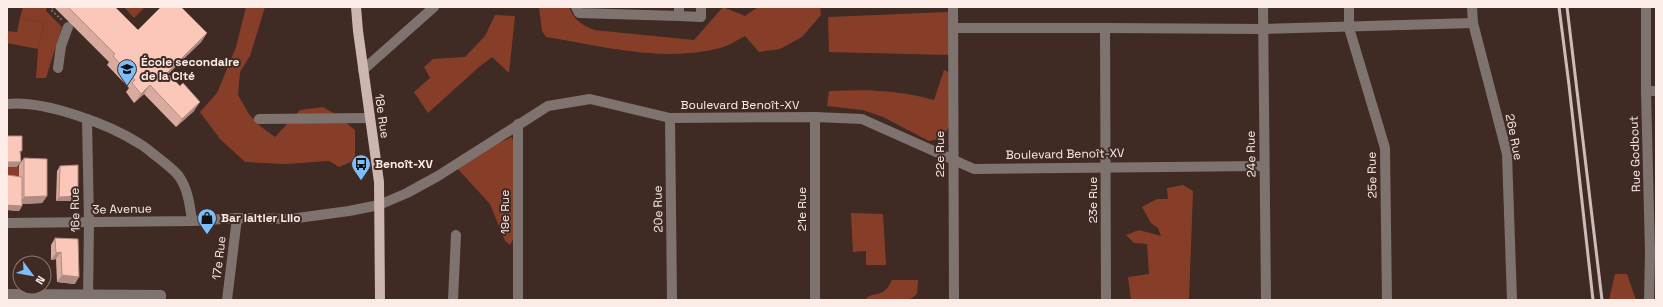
<svg xmlns="http://www.w3.org/2000/svg" width="1663" height="307" viewBox="0 0 1663 307" font-family="'Space Grotesk',sans-serif">
  <rect width="100%" height="100%" fill="#402a24"/>
  <g fill="#853d28">
    <path d="M 23,7 L 47,7 L 46,11 L 62,27 L 46,78 L 36,78 L 38,49 L 44,23 L 20,18 Z"/>
    <path d="M 124,7 L 145,7 L 134,18 Z"/>
  </g>
  <g fill="#873e29">
    <path d="M 246,7 L 265,7 L 250,56 L 240,72 L 238,95 L 249,114 L 260,126 L 275,137 L 300,110 L 323,107 L 335,114 L 355,130 L 355,155 L 353,161 L 339,167 L 329,161 L 285,164 L 245,162 L 220,139 L 200,112 L 217,93 L 236,47 Z"/>
    <path d="M 539,7 L 569,7 C 574,20 582,25 594,30 L 694,40 L 723,7 L 745,16 L 758,7 L 820,7 L 821,15 L 802,37 L 780,49 L 759,52 L 745,36 C 737,40 729,46 720,48 C 664,63 602,46 546,37 L 542,31 Z"/>
    <path d="M 948,12 L 949,55 L 829,52 L 828,17 Z"/>
    <path d="M 495,15 L 515,16 L 509,73 L 492,57 L 479,67 L 428,113 L 414,92 L 430,78 L 424,67 L 433,59 L 465,57 L 485,36 Z"/>
    <path d="M 20,18 L 44,23 L 38,49 L 7,43 L 7,31 L 17,32 Z"/>
    <path d="M 944,70 L 952,74 L 949,126 L 943,138 L 929,141 L 883,117 L 863,110 L 827,106 L 829,91 C 865,89 900,90 934,100 Z"/>
    <path d="M 512,137 L 517,154 L 515,236 L 510,245 L 505,241 L 490,204 L 455,166 L 492,146 Z"/>
    <path d="M 7,167 L 20,167 L 19,182 L 7,180 Z"/>
    <path d="M 1183,185 L 1193,191 L 1189,300 L 1131,300 L 1128,277 L 1149,274 L 1147,244 L 1134,243 L 1126,235 L 1139,230 L 1161,236 L 1158,228 L 1151,223 L 1142,207 L 1157,199 L 1168,199 L 1167,188 Z"/>
    <path d="M 851,213 L 883,214 L 886,265 L 866,265 L 866,251 L 853,252 Z"/>
    <path d="M 1615,274 L 1627,274 L 1636,300 L 1609,300 Z"/>
    <path d="M 892,280 L 918,280 L 917,294 L 909,300 L 865,300 C 874,289 882,301 892,280 Z"/>
  </g>
  <g fill="none" stroke-linecap="round" stroke-linejoin="round">
    <path stroke="#7d6a64" stroke-width="2" stroke-dasharray="2 2" stroke-linecap="butt" d="M 53,7 L 51,10 L 62,20"/>
    <g stroke="#7f7370" stroke-width="10">
      <path d="M 576,7 L 579,13 L 679,16 L 679,7"/>
      <path d="M 953,7 L 954,300"/>
      <path d="M 1263,7 L 1266,300"/>
      <path d="M 1349,7 L 1349,28 L 1385,148 L 1387,300"/>
      <path d="M 1472,7 L 1473,23 L 1507,154 L 1512,300"/>
      <path d="M 1646,7 L 1646,91 L 1650,253 L 1649,300"/>
      <path d="M 679,16 L 701,17 L 701,7"/>
      <path d="M 953,28 L 1105,28 L 1263,29 L 1473,23"/>
      <path d="M 1105,28 L 1106,300"/>
      <path d="M 58,68 L 61,46 L 68,27"/>
      <path d="M 363,70 L 434,7"/>
      <path d="M 1646,91 L 1656,91"/>
      <path d="M 7,104 C 44,100 109,124 140,144 C 147,148 153,154 160,159 C 166,164 173,169 178,175 C 188,188 190,206 192,221"/>
      <path d="M 670,118 L 672,300"/>
      <path d="M 87,119 L 89,222 L 88,300"/>
      <path d="M 259,119 L 369,118"/>
      <path d="M 7,223 L 192,221 L 237,218 L 290,219 L 349,211 L 379,205 L 407,193 L 438,176 L 548,106 L 590,99 L 670,118 L 815,117 L 862,119 L 974,169 L 1264,166"/>
      <path d="M 7,294 L 161,295 L 161,300"/>
      <path d="M 227,300 L 237,218"/>
      <path d="M 453,300 L 456,235"/>
      <path d="M 518,300 L 518,124"/>
      <path d="M 815,300 L 815,117"/>
    </g>
    <path stroke="#cdb6af" stroke-width="10" d="M 356,7 L 358,31 L 379,182 L 380,300"/>
    <g stroke="#cdbcb8" stroke-width="3">
      <path d="M 1559,7 L 1569,85 L 1593,300"/>
      <path d="M 1567,7 L 1602,300"/>
    </g>
  </g>
  <g fill="#d8ab9e">
    <path d="M 55,7 L 115,7 L 138,30 L 207,33 L 201,42 L 168,74 L 194,111 L 176,127 L 144,94 L 134,103 L 126,92 L 129,88 L 107,65 L 109,62 L 55,8 Z"/>
    <path d="M 24,158 L 47,196 L 42,203 L 22,204 L 22,206 L 19,211 L 7,210 L 7,175 L 19,177 L 19,165 Z"/>
    <path d="M 60,166 L 78,196 L 74,201 L 56,201 L 57,171 Z"/>
    <path d="M 55,238 L 75,284 L 57,282 L 56,259 L 51,260 L 51,245 Z"/>
  </g>
  <g fill="#b08b81">
    <path d="M 207,33 L 201,42 L 161,81 L 167,73 Z"/>
    <path d="M 150,85 L 144,94 L 134,103 L 141,94 Z"/>
    <path d="M 200,102 L 194,111 L 176,127 L 182,119 Z"/>
    <path d="M 7,162 L 21,162 L 17,167 L 7,167 Z"/>
    <path d="M 47,196 L 42,203 L 19,204 L 24,197 Z"/>
    <path d="M 78,196 L 74,201 L 56,201 L 59,197 Z"/>
    <path d="M 7,205 L 22,206 L 19,211 L 7,210 Z"/>
    <path d="M 61,252 L 56,259 L 51,260 L 56,253 Z"/>
    <path d="M 62,275 L 79,277 L 75,284 L 57,282 Z"/>
  </g>
  <g fill="#fbc7b8" stroke="#b08b81">
    <path d="M 68,7 L 115,7 L 138,30 L 161,7 L 181,7 L 207,33 L 167,73 L 180,86 L 183,83 L 200,102 L 182,119 L 150,85 L 141,94 L 132,83 L 135,80 L 113,56 L 115,54 Z"/>
    <path d="M 7,136 L 22,136 L 22,151 L 20,151 L 21,162 L 7,162 Z"/>
    <path d="M 24,158 L 47,159 L 47,196 L 24,197 Z"/>
    <path d="M 78,165 L 78,196 L 59,197 L 60,166 Z"/>
    <path d="M 7,175 L 22,177 L 22,206 L 7,205 Z"/>
    <path d="M 55,238 L 78,239 L 79,277 L 62,275 L 61,252 L 56,253 Z"/>
  </g>
  <defs>
    <symbol id="school-pin" viewBox="-11 -11 22 30"><path d="M0 17L-7.5 6A9.5 9.5 0 1 1 7.5 6Z" fill="#7cbef9" stroke="#402a24"/><path d="M0-5L7-2L0 1L-7-2ZM-4 1L0 2.5L4 1V4Q0 6-4 4Z" fill="#111"/></symbol>
    <symbol id="bus-pin" viewBox="-11 -11 22 30"><path d="M0 17L-7.5 6A9.5 9.5 0 1 1 7.5 6Z" fill="#7cbef9" stroke="#402a24"/><path d="M-5-6H5V4H4V6H2V4H-2V6H-4V4H-5ZM-3.5-4V0h7V-4ZM-3.5 1.2v1.5H-2V1.2ZM2 1.2v1.5H3.5V1.2Z" fill="#111"/></symbol>
    <symbol id="shop-pin" viewBox="-11 -11 22 30"><path d="M0 17L-7.5 6A9.5 9.5 0 1 1 7.5 6Z" fill="#7cbef9" stroke="#402a24"/><path d="M-5-2.5h2.3a2.7 3.5 0 0 1 5.4 0H5L5.5 6h-11ZM-1.5-2.5h3a1.5 2.3 0 0 0-3 0Z" fill="#111"/></symbol>
  </defs>
  <g fill-rule="evenodd">
    <use href="#school-pin" x="116" y="58" width="22" height="30"/>
    <use href="#bus-pin" x="350" y="153" width="22" height="30"/>
    <use href="#shop-pin" x="196" y="207" width="22" height="30"/>
  </g>
  <g text-anchor="middle" dominant-baseline="central" stroke-width="4" stroke-linejoin="round" paint-order="stroke">
    <g font-size="12" font-weight="bold" fill="#fbece8" stroke="#402a24" text-anchor="start">
      <text x="141" y="62">École secondaire<tspan x="141" dy="14">de la Cité</tspan></text>
      <text x="375" y="164">Benoît-XV</text>
      <text x="221" y="218">Bar laitier Lilo</text>
    </g>
    <g font-size="12" fill="#fbece8" stroke="#402a24">
      <text x="740" y="105">Boulevard Benoît-XV</text>
      <text transform="translate(382 116) rotate(82)">18e Rue</text>
      <text transform="translate(1514 137) rotate(79)">26e Rue</text>
      <text transform="translate(940 154) rotate(-90)">22e Rue</text>
      <text transform="translate(1065 154) rotate(-1)">Boulevard Benoît-XV</text>
      <text transform="translate(1251 154) rotate(-91)">24e Rue</text>
      <text transform="translate(1635 154) rotate(-92)">Rue Godbout</text>
      <text transform="translate(1372 175) rotate(-91)">25e Rue</text>
      <text transform="translate(1093 200) rotate(-90)">23e Rue</text>
      <text transform="translate(122 209) rotate(-1)">3e Avenue</text>
      <text transform="translate(658 209) rotate(-91)">20e Rue</text>
      <text transform="translate(802 209) rotate(-90)">21e Rue</text>
      <text transform="translate(75 210) rotate(-91)">16e Rue</text>
      <text transform="translate(505 212) rotate(-90)">19e Rue</text>
      <text transform="translate(219 258) rotate(-83)">17e Rue</text>
    </g>
  </g>
  <rect width="1663" height="307" fill="none" stroke="#fbece8" stroke-width="16"/>
  <g transform="translate(32 275) rotate(122)"><circle r="19" fill="#402a24" stroke="#8b7872"/>
  <path d="M0-3L7 15L0 10L-7 15Z" fill="#7cbef9"/>
  <text y="-6" font-size="11" font-weight="bold" text-anchor="middle" fill="#fbece8">N</text>
  </g>
</svg>
